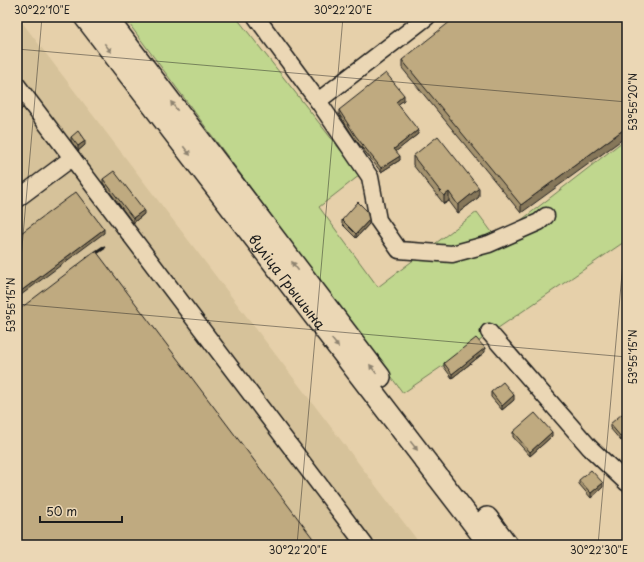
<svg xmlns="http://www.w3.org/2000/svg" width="644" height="562" viewBox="0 0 644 562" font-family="'Playpen Sans',sans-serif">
  <rect width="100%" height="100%" fill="#e6d0aa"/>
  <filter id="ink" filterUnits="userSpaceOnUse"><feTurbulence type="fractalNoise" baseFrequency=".025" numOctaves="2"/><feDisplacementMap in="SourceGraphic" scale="8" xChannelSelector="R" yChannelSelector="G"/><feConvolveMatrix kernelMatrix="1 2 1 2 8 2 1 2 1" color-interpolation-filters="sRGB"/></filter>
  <g filter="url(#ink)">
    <path fill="#d6c29a" d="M 17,17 L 18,17 L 421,545 L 17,545 Z"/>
    <path fill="#c0d78e" stroke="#6e7a55" d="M 124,17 L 236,17 L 360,175 L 319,207 L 378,287 L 477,212 L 497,239 L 627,138 L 627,240 L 403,393 Z"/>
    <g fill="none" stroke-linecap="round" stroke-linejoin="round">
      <defs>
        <g id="minor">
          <path d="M 256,17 L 318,101 L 370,177 L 378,220 L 399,250 L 452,254 L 489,244 L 539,222 L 546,216"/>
          <path d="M 17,85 L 365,545"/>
          <path d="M 318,101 L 427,17"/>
          <path d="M 17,199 L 72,158"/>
          <path d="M 489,332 L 590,448 L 627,483"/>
        </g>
        <g id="major">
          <path id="s1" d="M 85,17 L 490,545"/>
          <path d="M 106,17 L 380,377"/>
          <path d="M 487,518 L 507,545"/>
        </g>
      </defs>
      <use href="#minor" stroke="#1c1c1c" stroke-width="19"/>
      <use href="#major" stroke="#1c1c1c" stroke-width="24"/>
      <use href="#minor" stroke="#ebd7b5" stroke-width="16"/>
      <use href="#major" stroke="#ebd7b5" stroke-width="21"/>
      <defs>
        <path id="rail" d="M 88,258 L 103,248"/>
      </defs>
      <use href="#rail" stroke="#1c1c1c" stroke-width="4.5"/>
      <use href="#rail" stroke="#ebd7b5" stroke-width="3" stroke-dasharray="9" stroke-linecap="butt"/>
    </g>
    <g fill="#a4926e" stroke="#1c1c1c">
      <path d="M 627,17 L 521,213 L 402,68 L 402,60 Z"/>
      <path d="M 404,100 L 398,104 L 418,134 L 396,151 L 400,160 L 381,172 L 355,139 L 339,114 L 339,110 Z"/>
      <path d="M 71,137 L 85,145 L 78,151 L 71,141 Z"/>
      <path d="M 413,156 L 479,197 L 458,213 L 449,201 L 444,204 L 413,165 Z"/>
      <path d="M 103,179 L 144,214 L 133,223 L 103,183 Z"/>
      <path d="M 342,220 L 369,224 L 356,238 L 342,224 Z"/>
      <path d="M 485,352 L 452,378 L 444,367 L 444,363 Z"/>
      <path d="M 491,392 L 514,400 L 502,410 L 491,397 Z"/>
      <path d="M 627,420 L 627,436 L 621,441 L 610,428 L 610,424 Z"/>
      <path d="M 513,432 L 552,436 L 530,456 L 513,437 Z"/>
      <path d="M 579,480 L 603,487 L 591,498 L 579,484 Z"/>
    </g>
    <g fill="#86775a" stroke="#1c1c1c">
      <path d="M 404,95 L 404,100 L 396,106 L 396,102 Z"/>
      <path d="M 23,104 L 23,108 L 17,113 L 17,109 Z"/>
      <path d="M 627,127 L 627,136 L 521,213 L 521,205 Z"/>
      <path d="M 418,130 L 418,134 L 394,153 L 394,149 Z"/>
      <path d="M 85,141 L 85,145 L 78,151 L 78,146 Z"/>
      <path d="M 400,156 L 400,160 L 381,172 L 381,168 Z"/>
      <path d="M 479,188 L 479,197 L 458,213 L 458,205 Z"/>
      <path d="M 449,192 L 449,201 L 444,204 L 444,196 Z"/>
      <path d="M 144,210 L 144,214 L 133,223 L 133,218 Z"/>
      <path d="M 369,220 L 369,224 L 356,238 L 356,234 Z"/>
      <path d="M 104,229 L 104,233 L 17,298 L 17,294 Z"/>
      <path d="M 485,348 L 485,352 L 452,378 L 452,374 Z"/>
      <path d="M 514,395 L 514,400 L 502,410 L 502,406 Z"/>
      <path d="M 552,432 L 552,436 L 530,456 L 530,452 Z"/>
      <path d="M 627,432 L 627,436 L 621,441 L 621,437 Z"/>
      <path d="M 603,483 L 603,487 L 591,498 L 591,493 Z"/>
    </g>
    <g fill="#bfaa80" stroke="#1c1c1c">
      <path d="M 456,17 L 627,17 L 627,127 L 521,205 L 402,60 Z"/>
      <path d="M 386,73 L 404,95 L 396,102 L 418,130 L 394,149 L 400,156 L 381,168 L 355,135 L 339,110 Z"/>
      <path d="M 17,97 L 23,104 L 17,109 Z"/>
      <path d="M 78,131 L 85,141 L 78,146 L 71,137 Z"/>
      <path d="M 438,136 L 479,188 L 458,205 L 449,192 L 444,196 L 413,156 Z"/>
      <path d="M 114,171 L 144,210 L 133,218 L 103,179 Z"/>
      <path d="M 76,192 L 104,229 L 17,294 L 17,236 Z"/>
      <path d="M 358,202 L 367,211 L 369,220 L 356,234 L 342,220 Z"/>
      <path d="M 96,251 L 318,545 L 17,545 L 17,311 Z"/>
      <path d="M 476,338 L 485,348 L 452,374 L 444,363 Z"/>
      <path d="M 503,382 L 514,395 L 502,406 L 491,392 Z"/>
      <path d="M 535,413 L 552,432 L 530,452 L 513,432 Z"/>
      <path d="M 622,414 L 627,420 L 627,432 L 621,437 L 610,424 Z"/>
      <path d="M 591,470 L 603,483 L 591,493 L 579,480 Z"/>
    </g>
    <defs><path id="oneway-solid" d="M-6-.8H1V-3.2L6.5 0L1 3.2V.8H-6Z"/></defs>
    <g fill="#8e8370">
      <use href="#oneway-solid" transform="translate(108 48) rotate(52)"/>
      <use href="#oneway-solid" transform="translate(174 106) rotate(-127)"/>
      <use href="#oneway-solid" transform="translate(187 151) rotate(52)"/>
      <use href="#oneway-solid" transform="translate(295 266) rotate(-127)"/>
      <use href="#oneway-solid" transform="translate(335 343) rotate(52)"/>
      <use href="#oneway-solid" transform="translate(373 369) rotate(-127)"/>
      <use href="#oneway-solid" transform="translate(414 446) rotate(52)"/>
    </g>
  </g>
  <path fill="none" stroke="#1c1c1c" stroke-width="1" stroke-opacity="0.45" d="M 17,49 L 627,102M 17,304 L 627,357M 17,305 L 42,17M 297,545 L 343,17M 598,545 L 627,217"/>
  <g text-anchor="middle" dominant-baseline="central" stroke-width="3" stroke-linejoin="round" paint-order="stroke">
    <g font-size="14" fill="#1c1c1c" stroke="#ebd7b5">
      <text stroke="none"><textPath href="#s1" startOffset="333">вуліца Грышына</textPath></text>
    </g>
  </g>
  <rect width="644" height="562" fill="none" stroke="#ebd7b5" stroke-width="44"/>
  <path d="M40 516v6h82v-6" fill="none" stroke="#1c1c1c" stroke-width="2"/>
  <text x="46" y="516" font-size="12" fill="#1c1c1c" stroke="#ebd7b5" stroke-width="3" paint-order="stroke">50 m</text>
  <rect x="22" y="22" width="600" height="518" fill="none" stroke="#1c1c1c" stroke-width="1.5"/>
  <g font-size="10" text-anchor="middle" fill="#1c1c1c">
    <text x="42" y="14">30°22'10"E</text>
    <text x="343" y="14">30°22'20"E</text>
    <text transform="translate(633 102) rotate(-90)" y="4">53°55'20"N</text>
    <text transform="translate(11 305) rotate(-90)" y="4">53°55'15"N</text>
    <text transform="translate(633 357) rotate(-90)" y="4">53°55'15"N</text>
    <text x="298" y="554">30°22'20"E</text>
    <text x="599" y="554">30°22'30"E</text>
  </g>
</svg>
